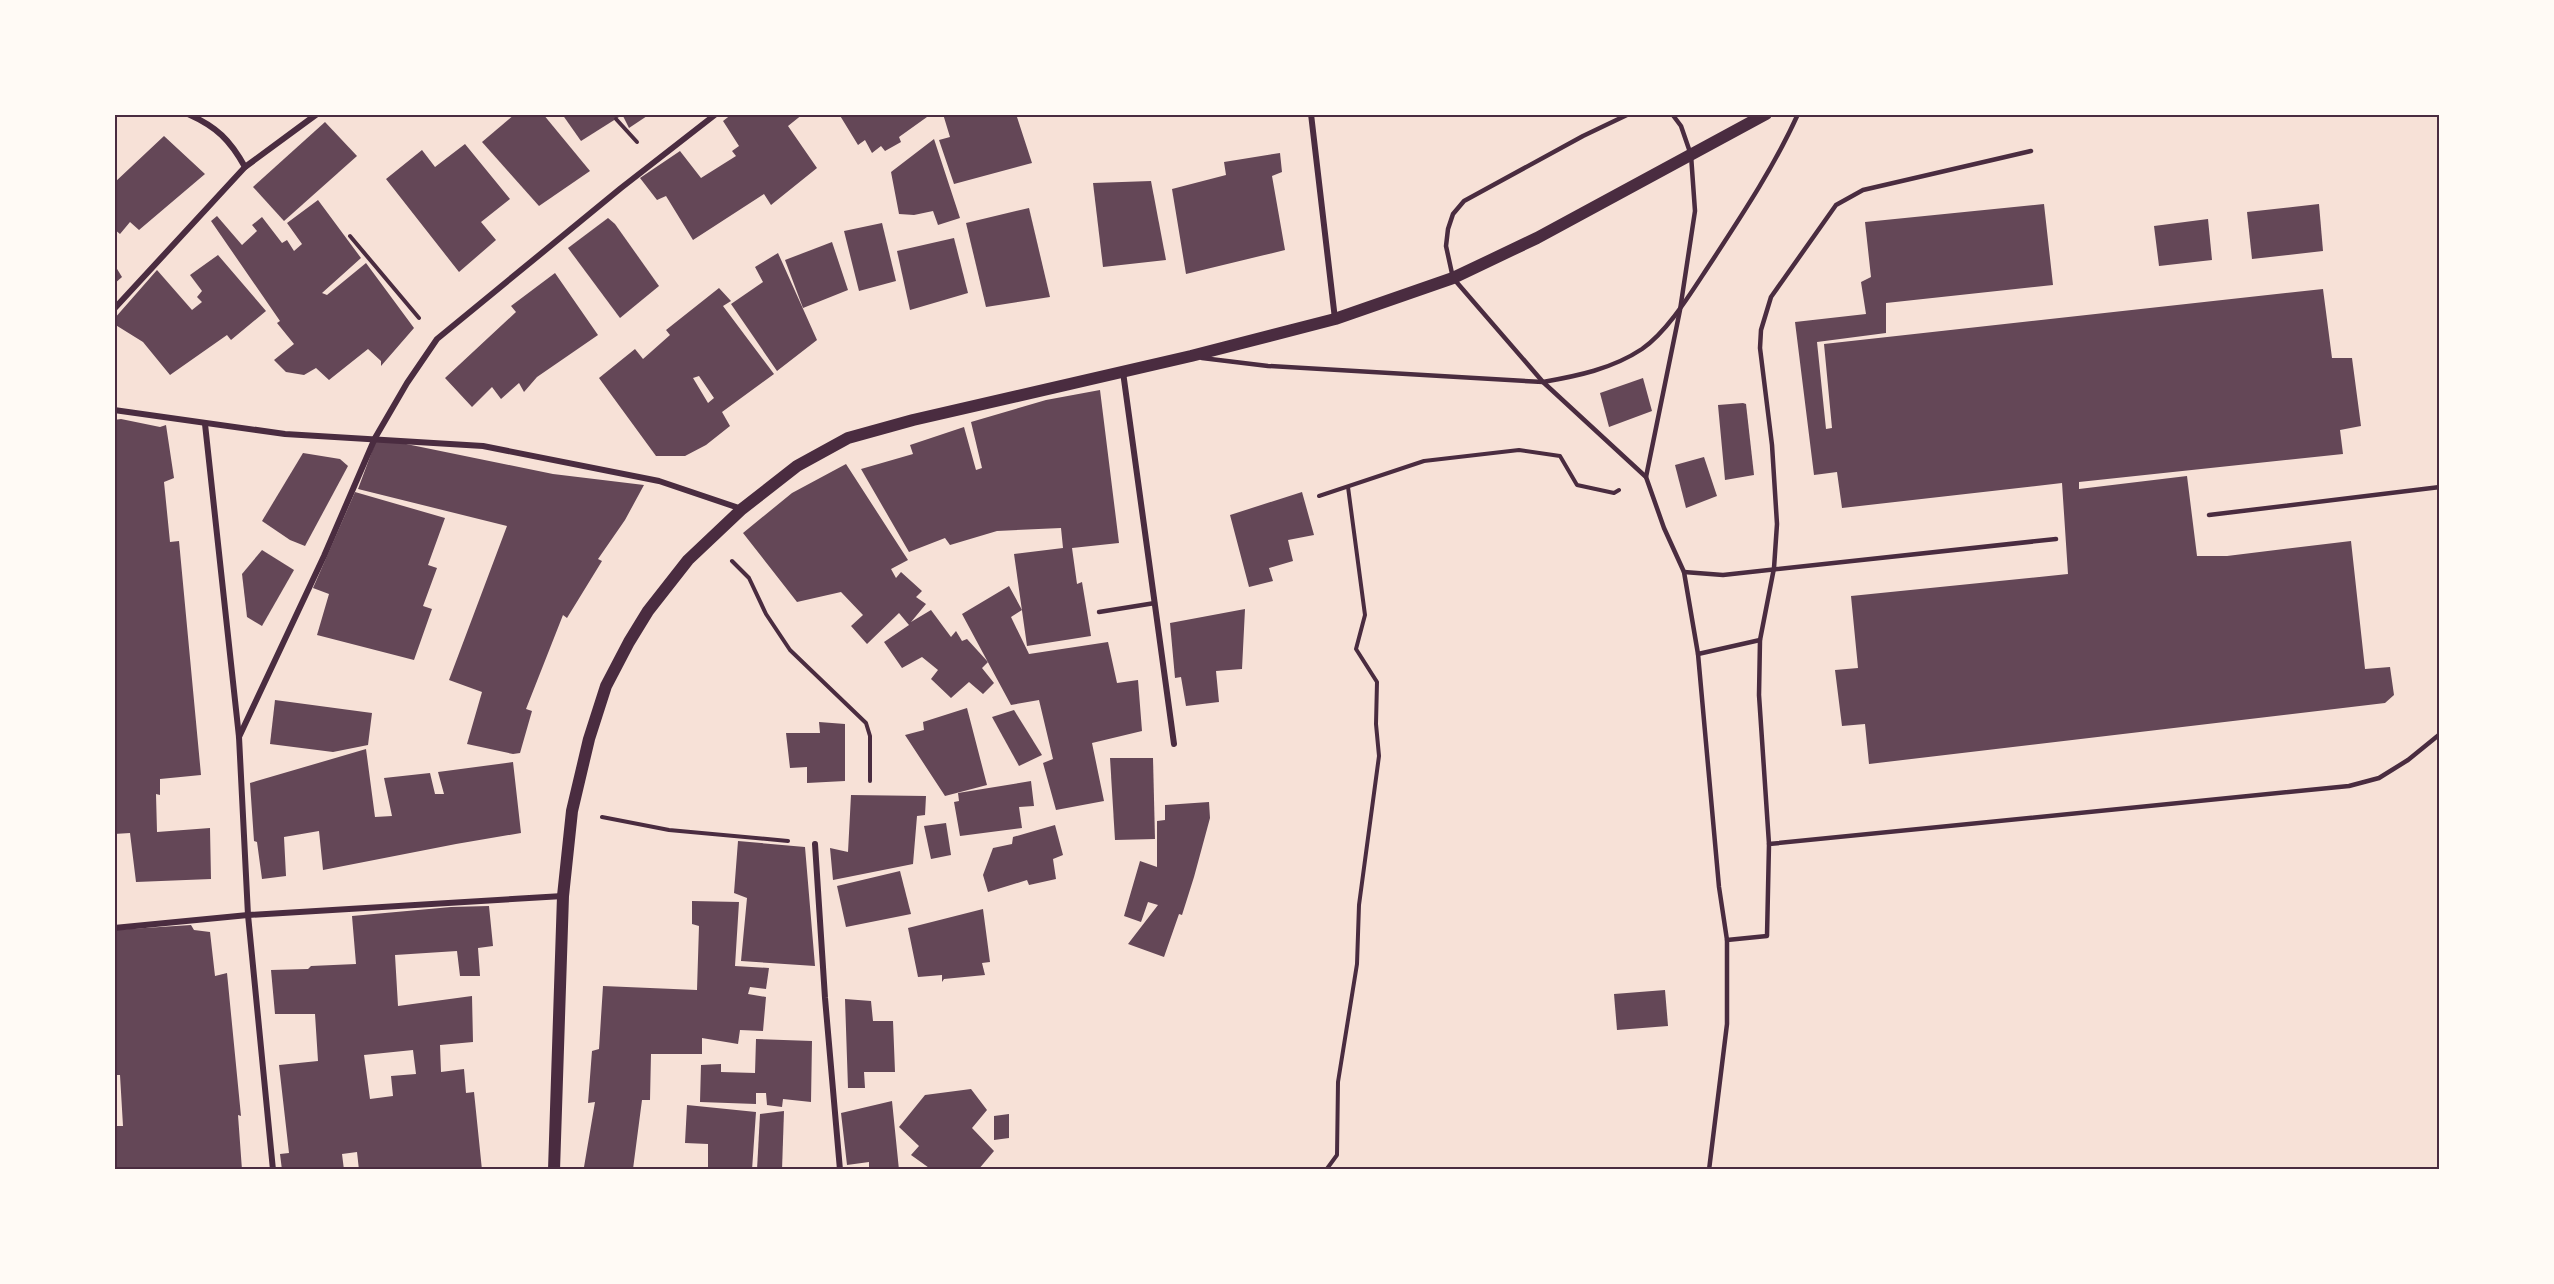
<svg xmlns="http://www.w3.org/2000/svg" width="2554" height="1284" viewBox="0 0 2554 1284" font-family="'Roboto Serif',serif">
  <rect width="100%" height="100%" fill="#f7e1d7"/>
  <g fill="#644757" fill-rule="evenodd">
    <path d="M 515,114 L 543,114 L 590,171 L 539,206 L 482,142 Z"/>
    <path d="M 562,114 L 617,114 L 619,117 L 581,141 Z"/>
    <path d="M 622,114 L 650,114 L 629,128 Z"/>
    <path d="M 732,114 L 803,114 L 788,126 L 817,168 L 771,205 L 764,194 L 693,240 L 666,196 L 657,200 L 640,178 L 680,151 L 701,178 L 736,156 L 732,151 L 739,146 L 723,121 Z"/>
    <path d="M 839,114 L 924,114 L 927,117 L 899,137 L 901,142 L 885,151 L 881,146 L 872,153 L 865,140 L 858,145 Z"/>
    <path d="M 943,114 L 1016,114 L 1032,163 L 954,184 L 939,140 L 950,137 Z"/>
    <path d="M 325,122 L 357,156 L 284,221 L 253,187 Z"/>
    <path d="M 164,136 L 205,174 L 139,230 L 130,222 L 120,234 L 114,229 L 114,183 Z"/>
    <path d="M 934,139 L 960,218 L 938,225 L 933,211 L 914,215 L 899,214 L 891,172 Z"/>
    <path d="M 465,144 L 510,199 L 481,222 L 496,240 L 459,272 L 386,179 L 422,150 L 435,167 Z"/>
    <path d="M 1280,153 L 1282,172 L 1272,176 L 1285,250 L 1186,274 L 1172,189 L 1226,175 L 1224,162 Z"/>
    <path d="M 1151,181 L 1166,260 L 1103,267 L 1093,183 Z"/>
    <path d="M 318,200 L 361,258 L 322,293 L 327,295 L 366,263 L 414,328 L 381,366 L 381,361 L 368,349 L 329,380 L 316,368 L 304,375 L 286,372 L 274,360 L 294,344 L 277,323 L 280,321 L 211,221 L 217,216 L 242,245 L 257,231 L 252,225 L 262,217 L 282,243 L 287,240 L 294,251 L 302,244 L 287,223 Z"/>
    <path d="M 2044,204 L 2053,285 L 1886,303 L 1886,333 L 1817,342 L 1826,429 L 1832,428 L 1824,344 L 2323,289 L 2332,358 L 2352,358 L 2361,426 L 2340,430 L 2343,454 L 2079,482 L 2079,489 L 2187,476 L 2197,556 L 2227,556 L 2351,541 L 2365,669 L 2390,667 L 2394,695 L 2385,703 L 1869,764 L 1865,724 L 1842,726 L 1835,670 L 1858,668 L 1851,596 L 2068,574 L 2062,483 L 1842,508 L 1837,472 L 1814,475 L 1795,322 L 1866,314 L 1861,282 L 1871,277 L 1865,222 Z"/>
    <path d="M 2319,204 L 2323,251 L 2252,259 L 2247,212 Z"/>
    <path d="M 1029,208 L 1050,297 L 986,307 L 966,223 Z"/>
    <path d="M 608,218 L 615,224 L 659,286 L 620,318 L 568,248 Z"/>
    <path d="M 2208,219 L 2212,260 L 2159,266 L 2154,226 Z"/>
    <path d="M 882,223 L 896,281 L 859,291 L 844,231 Z"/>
    <path d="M 954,238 L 968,293 L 910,310 L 897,251 Z"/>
    <path d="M 832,242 L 848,290 L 803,308 L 785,260 Z"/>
    <path d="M 778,253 L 817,340 L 777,371 L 731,304 L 763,282 L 755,267 Z"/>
    <path d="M 218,255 L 266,311 L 231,340 L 227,335 L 170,375 L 143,342 L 114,324 L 114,319 L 157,270 L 192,310 L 202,302 L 197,297 L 202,291 L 190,275 Z"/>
    <path d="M 114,264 L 122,277 L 114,284 Z"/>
    <path d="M 555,273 L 598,335 L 537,377 L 524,392 L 519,383 L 501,399 L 492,387 L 472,407 L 445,378 L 516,312 L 511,306 Z"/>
    <path d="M 719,288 L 731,301 L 723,306 L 774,374 L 722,412 L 730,426 L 706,445 L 685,456 L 656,456 L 599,378 L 635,349 L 643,359 L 670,335 L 666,330 ZM 699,376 L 714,398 L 708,403 L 693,378 Z"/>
    <path d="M 1643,378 L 1652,411 L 1609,427 L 1600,393 Z"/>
    <path d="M 1100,390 L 1119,543 L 1072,548 L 1077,584 L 1082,582 L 1091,636 L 1027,646 L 1014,554 L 1063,548 L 1061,528 L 997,531 L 950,545 L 945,538 L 909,552 L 861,469 L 913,454 L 910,445 L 964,427 L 976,470 L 982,468 L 971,422 L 1046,400 Z"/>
    <path d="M 1743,403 L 1746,404 L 1754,475 L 1725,480 L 1718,405 Z"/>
    <path d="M 121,419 L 160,427 L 166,425 L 174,478 L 164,482 L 170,542 L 179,541 L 201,775 L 160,779 L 160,795 L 156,794 L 157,832 L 210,828 L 211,879 L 136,882 L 130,833 L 114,834 L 114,740 L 116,740 L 114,705 L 114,420 Z"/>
    <path d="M 377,438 L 553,474 L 644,485 L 625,520 L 598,559 L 602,561 L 567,618 L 563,615 L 526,709 L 532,711 L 520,753 L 513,754 L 467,744 L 482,692 L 449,680 L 507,526 L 358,489 Z"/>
    <path d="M 303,453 L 340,459 L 348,466 L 305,546 L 290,540 L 262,521 Z"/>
    <path d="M 1704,457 L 1717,496 L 1686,508 L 1675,465 Z"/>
    <path d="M 846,464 L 908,560 L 891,569 L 896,578 L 901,572 L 922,591 L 916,597 L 926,604 L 911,622 L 931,610 L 951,637 L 956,631 L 962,641 L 967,639 L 988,662 L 982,668 L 994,683 L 983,694 L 969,682 L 951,698 L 931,679 L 938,670 L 922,657 L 902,668 L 884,642 L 909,625 L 899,613 L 867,644 L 851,626 L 863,615 L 841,592 L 797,602 L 743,533 L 792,493 Z"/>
    <path d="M 355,492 L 445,518 L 428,565 L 437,568 L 423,606 L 432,609 L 414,660 L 317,635 L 329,594 L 313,588 Z"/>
    <path d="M 1302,492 L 1314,535 L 1288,540 L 1293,561 L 1269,568 L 1273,581 L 1249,587 L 1230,515 Z"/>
    <path d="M 262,550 L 294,570 L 262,626 L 247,617 L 242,574 Z"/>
    <path d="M 1009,586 L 1022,610 L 1011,617 L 1029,654 L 1108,642 L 1117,683 L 1138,680 L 1142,731 L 1092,743 L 1104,801 L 1056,810 L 1043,763 L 1053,759 L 1039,700 L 1011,705 L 962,614 Z"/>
    <path d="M 1245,609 L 1242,669 L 1216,671 L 1219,702 L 1186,706 L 1181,677 L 1175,678 L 1170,623 Z"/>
    <path d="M 275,700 L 372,713 L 368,745 L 333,752 L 270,744 Z"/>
    <path d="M 967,708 L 987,785 L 945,796 L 905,735 L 924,730 L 923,722 Z"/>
    <path d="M 1014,710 L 1042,755 L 1019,766 L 992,717 Z"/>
    <path d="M 819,722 L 845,724 L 845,781 L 807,783 L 807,767 L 790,768 L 786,733 L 820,733 Z"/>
    <path d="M 366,749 L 375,817 L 392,816 L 384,778 L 430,773 L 435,794 L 444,794 L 438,772 L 513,762 L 521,833 L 456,844 L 323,870 L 319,831 L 284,837 L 286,876 L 262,879 L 257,842 L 254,841 L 250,783 Z"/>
    <path d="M 1110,758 L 1153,758 L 1155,839 L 1115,840 Z"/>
    <path d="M 1031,781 L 1034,806 L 1019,807 L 1022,828 L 960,836 L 954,802 L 959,801 L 958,793 Z"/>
    <path d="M 851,795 L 926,796 L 925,815 L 917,816 L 913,864 L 833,880 L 830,848 L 848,852 Z"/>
    <path d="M 1209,802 L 1210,818 L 1194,877 L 1182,915 L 1179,914 L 1164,957 L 1128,944 L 1158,905 L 1148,902 L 1141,922 L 1124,916 L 1140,861 L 1157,867 L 1157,821 L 1165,820 L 1165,805 Z"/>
    <path d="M 946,823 L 951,855 L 931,859 L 924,826 Z"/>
    <path d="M 1055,825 L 1063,855 L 1053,859 L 1056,879 L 1029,885 L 1027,880 L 988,892 L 983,875 L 993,848 L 1012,844 L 1013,837 Z"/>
    <path d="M 738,841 L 805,847 L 815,966 L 741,961 L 747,898 L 734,893 Z"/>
    <path d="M 900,871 L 911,914 L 846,927 L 837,886 Z"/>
    <path d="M 692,901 L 739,902 L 735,966 L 769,968 L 766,989 L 750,987 L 748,994 L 766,997 L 763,1031 L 740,1030 L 738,1044 L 702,1038 L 702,1054 L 651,1054 L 650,1100 L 642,1100 L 633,1169 L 584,1167 L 595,1102 L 588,1103 L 592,1051 L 599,1049 L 603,986 L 697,990 L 699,926 L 692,924 Z"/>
    <path d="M 489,906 L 493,946 L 478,948 L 480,976 L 460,976 L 457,951 L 395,955 L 398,1006 L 472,996 L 473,1042 L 440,1045 L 441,1072 L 464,1069 L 466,1093 L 474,1092 L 482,1170 L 359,1170 L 357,1152 L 342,1154 L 344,1170 L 282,1170 L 280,1154 L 289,1153 L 279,1065 L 318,1061 L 315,1014 L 275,1014 L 271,970 L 308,969 L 311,966 L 356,964 L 352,916 L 451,907 ZM 413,1050 L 416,1074 L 391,1076 L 393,1096 L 370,1099 L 364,1055 Z"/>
    <path d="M 983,909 L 990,962 L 982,963 L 985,975 L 944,979 L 942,982 L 942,975 L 918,977 L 908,928 Z"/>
    <path d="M 191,925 L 194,930 L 210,932 L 215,976 L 227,973 L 241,1116 L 238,1115 L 242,1170 L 114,1170 L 114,1126 L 123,1126 L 120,1075 L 114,1075 L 114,930 Z"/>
    <path d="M 1665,990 L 1668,1026 L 1617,1030 L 1614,994 Z"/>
    <path d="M 845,999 L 871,1001 L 873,1021 L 893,1021 L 895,1072 L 864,1072 L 865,1088 L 848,1088 Z"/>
    <path d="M 756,1039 L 812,1041 L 811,1102 L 783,1099 L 782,1107 L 767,1105 L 766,1093 L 756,1093 L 756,1104 L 700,1102 L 701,1065 L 721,1064 L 721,1072 L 755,1073 Z"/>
    <path d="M 971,1089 L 987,1110 L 972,1128 L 994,1151 L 978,1170 L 932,1170 L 911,1155 L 919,1146 L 899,1127 L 925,1095 Z"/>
    <path d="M 892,1101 L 899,1170 L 869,1170 L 869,1162 L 847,1165 L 841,1113 Z"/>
    <path d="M 687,1105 L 756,1112 L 752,1170 L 708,1170 L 708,1144 L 685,1143 Z"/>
    <path d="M 784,1111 L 782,1170 L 757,1170 L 760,1114 Z"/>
    <path d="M 1009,1114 L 1009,1138 L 994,1140 L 994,1116 Z"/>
  </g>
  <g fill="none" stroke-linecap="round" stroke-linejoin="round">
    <g stroke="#4a2c40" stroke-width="4">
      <path d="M 616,119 L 637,142"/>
      <path d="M 350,236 L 419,318"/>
      <path d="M 1319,496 L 1424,461 L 1519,450 L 1560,456 L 1577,485 L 1614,493 L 1619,490"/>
      <path d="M 732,561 L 749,578 L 766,614 L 790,650 L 866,723 L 870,736 L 870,781"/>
      <path d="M 602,817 L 669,830 L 788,841"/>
      <path d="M 1326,1170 L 1337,1155 L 1338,1082 L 1357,964 L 1359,905 L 1379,756 L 1376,724 L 1377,682 L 1356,649 L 1365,615 L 1348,487"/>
    </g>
    <g stroke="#4a2c40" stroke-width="4.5">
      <path d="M 1629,114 L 1583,136 L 1464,201 L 1453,214 L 1448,229 L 1446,246 L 1453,278 L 1543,382 L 1646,477 L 1664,528 L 1684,572 L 1698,654 L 1719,887 L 1727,940 L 1727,1024 L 1709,1170"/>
      <path d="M 1202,358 L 1268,366 L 1543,382 C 1577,376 1612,369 1642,349 C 1669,330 1692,291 1710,264 C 1742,215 1774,167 1798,114"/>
      <path d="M 1646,477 L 1680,310 L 1695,211 L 1691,155 L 1681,126 L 1672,114"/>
      <path d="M 2209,515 L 2440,487"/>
      <path d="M 1684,572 L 1723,575 L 2056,539"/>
      <path d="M 1099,612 L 1155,603"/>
      <path d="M 1698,654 L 1760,640"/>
      <path d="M 1769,844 L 2349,786 L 2379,778 L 2408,760 L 2440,734"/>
      <path d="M 1727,940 L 1767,936 L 1769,844 L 1759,695 L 1760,640 L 1774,568 L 1777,524 L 1772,445 L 1760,348 L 1761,330 L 1771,297 L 1836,205 L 1863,190 L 2031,151"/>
    </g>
    <g stroke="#4a2c40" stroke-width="6">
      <path d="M 188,114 C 217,127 230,140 245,167"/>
      <path d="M 1311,114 L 1335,319"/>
      <path d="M 114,309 L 245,167 L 317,114"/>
      <path d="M 1123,372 L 1174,744"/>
      <path d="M 114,410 L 285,434 L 483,446 L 659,481 L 742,509"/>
      <path d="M 205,424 L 239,737 L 248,915 L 273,1170"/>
      <path d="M 239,737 L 324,556 L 375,438 L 407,383 L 437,339 L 621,188 L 716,114"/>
      <path d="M 815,844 L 825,998 L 840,1170"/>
      <path d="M 114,928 L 248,915 L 563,896"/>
    </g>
    <path stroke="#4a2c40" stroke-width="12" d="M 554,1170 L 563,896 L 572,811 L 589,739 L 606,686 L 629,642 L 648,611 L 688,560 L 742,509 L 797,466 L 848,438 L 913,420 L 1191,356 L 1335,319 L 1453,278 L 1537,238 L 1766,114"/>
  </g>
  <rect width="2554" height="1284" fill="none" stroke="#fffaf5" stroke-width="231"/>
  <rect x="116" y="116" width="2322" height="1052" fill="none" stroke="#4a2c40" stroke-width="2"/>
</svg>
